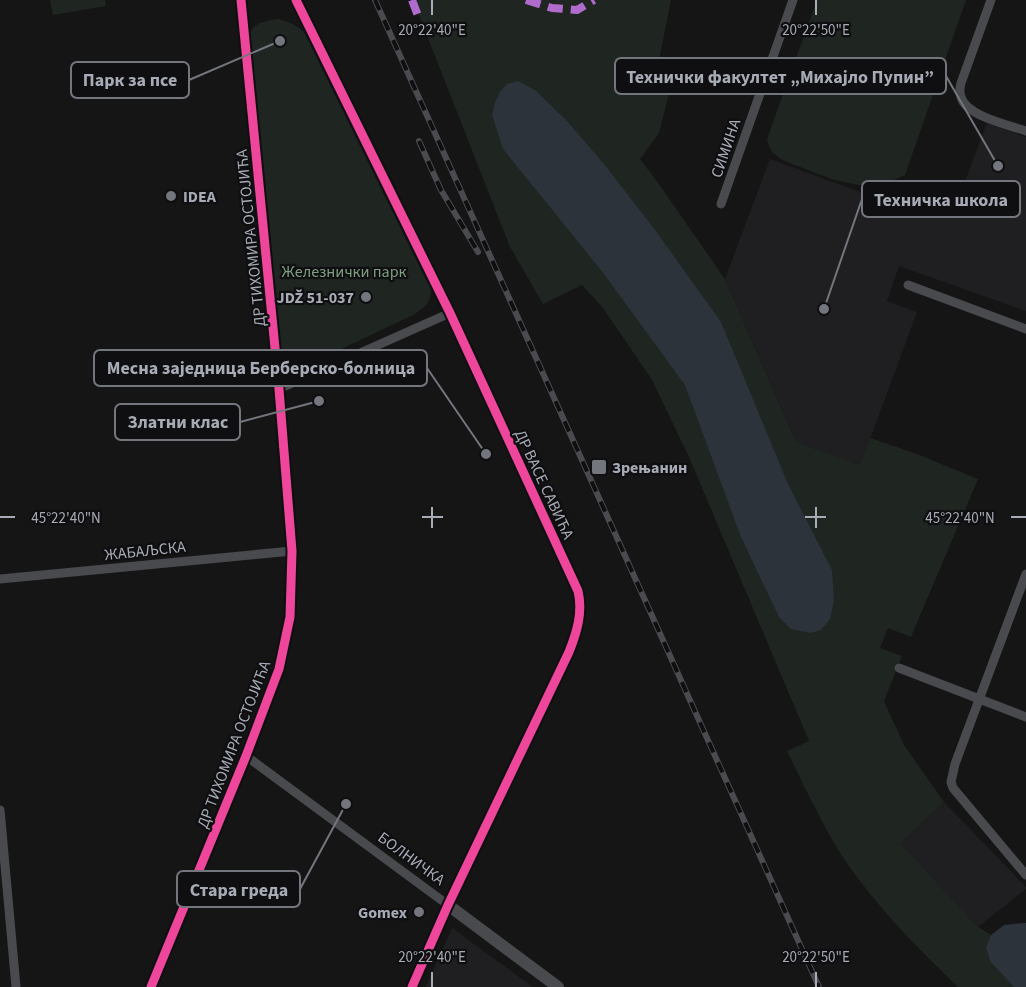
<svg xmlns="http://www.w3.org/2000/svg" width="1026" height="987" viewBox="0 0 1026 987" font-family="'Source Sans 3',sans-serif">
<rect width="100%" height="100%" fill="#151515"/>
<path fill="#1f1f21" d="M987,123L1026,137V311L899,266L887,301L917,312L860,466L796,442L725,279L770,159L890,203L896,187L954,210Z
M944,802L1026,887V889L978,927L899,843Z
M452,928L533,987H426Z"/>
<path fill="#1f2520" d="M50,0H105L106,6L53,15Z
M413,0H671L659,60L675,70L659,133L640,159L656,180L725,279L796,442L860,465L870,438L917,454L978,479L911,637L888,628L880,648L902,656L884,701L904,745L944,802L900,843L978,927L991,935L986,947L990,960L1014,987H958C915,946 873,903 840,853C820,820 804,786 787,751L809,741L689,457L652,380L603,308L582,285L543,304L510,247Z
M817,0H966L905,175L885,184L858,185L831,179L782,160L772,152L769,146L767,139Z
M278,19C289,22 296,25 304,32L431,290C431,303 424,308 413,315L293,372L286,369L283,365L250,34C253,22 267,21 278,19Z"/>
<path fill="#2c333a" d="M518,81L535,90L567,121L604,164L655,230L721,322L788,484L832,570L834,600L830,619L821,630L811,633L791,629L779,617L741,537L685,385L604,274L503,149L492,115L495,103L500,92L507,84Z
M1024,923H1026V987H1014L990,961L986,947L991,935L1004,925Z"/>
<g fill="none" stroke-linecap="round" stroke-linejoin="round">
<path stroke="#494a4d" stroke-width="9" d="M991,0L961,83C960,87 959,92 961,97C966,116 1009,125 1026,131
M721,204L793,0
M908,285L1026,329
M279,389L450,313
M1026,574L955,764L951,782L953,788L1026,875
M0,579L292,551
M899,668L1026,717
M246,756L448,905L412,987
M0,810L16,987
M151,987L246,756L279,669L290,617L292,551L279,389L241,0"/>
<path stroke="#494a4d" stroke-width="12" d="M296,0L450,313L578,591C583,612 577,632 569,652L448,905L558,987"/>
<defs>
<path id="rail" d="M375,0L819,987
M419,141L441,190L478,252"/>
</defs>
<use href="#rail" stroke="#4a4b4e" stroke-width="6"/>
<use href="#rail" stroke="#0f0f11" stroke-width="4" stroke-dasharray="11" stroke-linecap="butt"/>
<path stroke="#b06ccc" stroke-width="8" stroke-dasharray="15 8" stroke-linecap="butt" d="M412,0L420,21
M526,0L552,8L577,10L594,0"/>
<defs>
<path id="cycleway" d="M296,0L450,313L578,591C583,612 577,632 569,652L448,905L412,987
M151,987L246,756L279,669L290,617L292,551L279,389L241,0"/>
</defs>
<use href="#cycleway" stroke="#0f0f11" stroke-width="13"/>
<use href="#cycleway" stroke="#ed469a" stroke-width="9"/>
</g>
<path fill="none" stroke="#a7abb5" stroke-width="2" d="M432,0V15M816,0V15M432,507V528M816,507V528M0,517H15M422,517H443M805,517H826M1011,517H1026M432,972V987M816,972V987"/>
<g fill="#74767d" stroke="#0f0f11" stroke-width="2">
<circle cx="171" cy="196" r="6"/>
<circle cx="366" cy="297" r="6"/>
<rect x="591" y="459" width="16" height="16" rx="3"/>
<circle cx="419" cy="912" r="6"/>
</g>
<g text-anchor="middle" stroke-width="4.5" stroke-linejoin="round" paint-order="stroke">
<g font-size="16" fill="#a7abb5" stroke="#0f0f11">
<text transform="translate(725 148) rotate(-71)" y="6">СИМИНА</text>
<text transform="translate(250 238) rotate(-96)" y="6">ДР ТИХОМИРА ОСТОЈИЋА</text>
<text transform="translate(545 484) rotate(65)" y="6">ДР ВАСЕ САВИЋА</text>
<text transform="translate(145 550) rotate(-6)" y="6">ЖАБАЉСКА</text>
<text transform="translate(233 744) rotate(-69)" y="6">ДР ТИХОМИРА ОСТОЈИЋА</text>
<text transform="translate(412 858) rotate(36)" y="6">БОЛНИЧКА</text>
</g>
<g font-size="16" font-weight="bold" fill="#a7abb5" stroke="#0f0f11" text-anchor="start">
<text x="183" y="202">IDEA</text>
<text x="354" y="303" text-anchor="end">JDŽ 51-037</text>
<text x="612" y="473">Зрењанин</text>
<text x="407" y="918" text-anchor="end">Gomex</text>
</g>
<g font-size="16" fill="#7f9f83" stroke="#0f0f11">
<text x="344" y="277">Железнички парк</text>
</g>
</g>
<g font-size="15" text-anchor="middle" fill="#a7abb5" stroke="#0f0f11" stroke-width="4.5" stroke-linejoin="round" paint-order="stroke">
<text x="432" y="35">20°22'40"E</text>
<text x="816" y="35">20°22'50"E</text>
<text x="66" y="523">45°22'40"N</text>
<text x="960" y="523">45°22'40"N</text>
<text x="432" y="962">20°22'40"E</text>
<text x="816" y="962">20°22'50"E</text>
</g>
<path fill="none" stroke="#74767d" stroke-width="2" d="M998 166L946 76M280 41L189 80M824 309L862 199M486 454L427 368M319 401L240 422M346 804L300 889"/>
<g fill="#74767d" stroke="#0f0f11" stroke-width="2">
<circle cx="998" cy="166" r="6"/>
<circle cx="280" cy="41" r="6"/>
<circle cx="824" cy="309" r="6"/>
<circle cx="486" cy="454" r="6"/>
<circle cx="319" cy="401" r="6"/>
<circle cx="346" cy="804" r="6"/>
</g>
<g fill="#0f0f11" stroke="#74767d" stroke-width="2">
<rect x="615" y="58" width="331" height="36" rx="6"/>
<rect x="71" y="62" width="118" height="36" rx="6"/>
<rect x="862" y="181" width="158" height="36" rx="6"/>
<rect x="94" y="350" width="333" height="36" rx="6"/>
<rect x="115" y="404" width="125" height="36" rx="6"/>
<rect x="177" y="871" width="123" height="36" rx="6"/>
</g>
<g font-size="18" text-anchor="middle" font-weight="bold" fill="#a7abb5">
<text x="780" y="83">Технички факултет „Михајло Пупин”</text>
<text x="130" y="86">Парк за псе</text>
<text x="941" y="206">Техничка школа</text>
<text x="261" y="374">Месна заједница Берберско-болница</text>
<text x="178" y="428">Златни клас</text>
<text x="239" y="896">Стара греда</text>
</g>
</svg>
